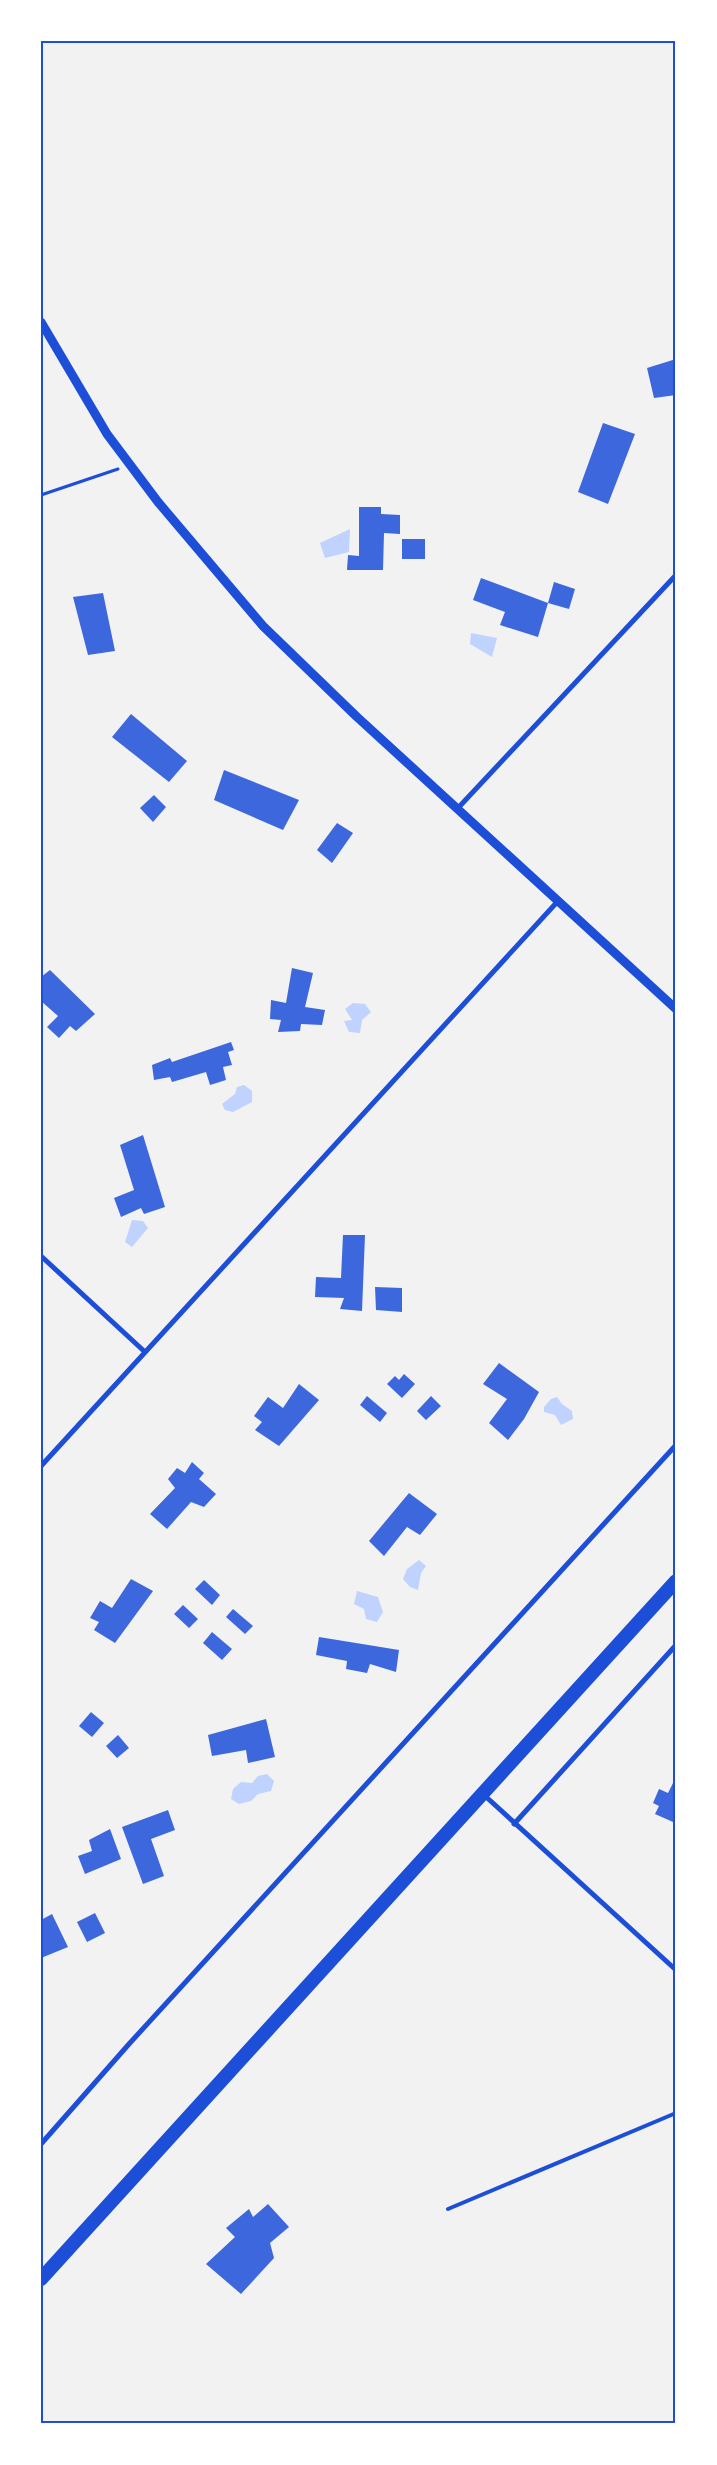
<svg xmlns="http://www.w3.org/2000/svg" width="717" height="2465" viewBox="0 0 717 2465" font-family="'PT Sans Narrow',sans-serif">
<rect width="100%" height="100%" fill="#f2f2f2"/>
<path fill="#bfd3fe" d="M350,529L349,552L325,558L320,543Z
M471,633L497,638L492,657L470,644Z
M353,1003L365,1004L371,1012L362,1020L360,1033L349,1032L344,1021L352,1020L345,1009Z
M244,1085L252,1091V1102L233,1112L225,1110L222,1104L235,1094L237,1087Z
M132,1220L143,1221L148,1228L132,1247L125,1242Z
M557,1397L562,1404L572,1411L573,1419L561,1425L555,1415L544,1412V1407L551,1399Z
M419,1560L426,1566L421,1573L418,1590L410,1587L403,1579L407,1569Z
M357,1591L378,1597L383,1612L377,1622L366,1619L364,1609L354,1604Z
M267,1774L274,1781L271,1791L258,1794L251,1801L239,1804L231,1799L233,1789L241,1782L252,1783L258,1776Z"/>
<path fill="#3d67dc" d="M676,359V395L654,398L647,368Z
M603,423L635,434L608,504L578,492Z
M359,507H381V514L400,515V534L384,533L383,570H347L348,555L359,556Z
M402,539H425V559H402Z
M481,578L548,603L538,637L500,625L505,612L473,600Z
M554,582L575,589L569,609L548,603Z
M103,593L115,651L88,655L73,597Z
M131,714L187,761L169,782L112,737Z
M224,770L299,800L283,830L214,800Z
M154,795L166,807L153,822L140,808Z
M337,823L353,833L332,863L317,850Z
M292,968L313,973L305,1007L325,1010L322,1025L301,1024L300,1031L278,1032L281,1020L270,1019L271,1000L286,1003Z
M50,970L95,1014L76,1031L70,1026L59,1038L47,1027L58,1016L41,1001V977Z
M231,1042L234,1050L228,1052L232,1065L223,1067L226,1080L210,1085L206,1072L172,1082L170,1077L154,1080L152,1065L170,1058L172,1062Z
M143,1135L165,1207L144,1214L141,1208L121,1217L114,1198L134,1190L120,1145Z
M343,1235H365L362,1311L340,1309L344,1298L315,1297L316,1277L341,1278Z
M375,1287L402,1288V1312L376,1310Z
M499,1363L539,1392L524,1419L508,1440L489,1423L507,1399L483,1384Z
M404,1374L415,1384L402,1398L387,1384L395,1376L399,1380Z
M299,1384L319,1400L279,1446L255,1430L262,1422L254,1416L268,1397L283,1408Z
M367,1396L387,1413L380,1422L360,1405Z
M431,1396L441,1406L426,1420L417,1411Z
M192,1462L204,1473L199,1479L216,1494L204,1507L191,1502L167,1529L150,1514L175,1488L168,1479L177,1468L185,1473Z
M409,1493L437,1514L420,1535L407,1527L384,1556L369,1541Z
M131,1579L153,1591L115,1643L94,1630L99,1622L90,1618L100,1601L112,1608Z
M204,1580L220,1595L212,1605L195,1589Z
M183,1605L198,1619L189,1628L174,1614Z
M233,1609L253,1626L245,1634L226,1617Z
M212,1632L232,1649L222,1660L203,1643Z
M319,1637L399,1650L396,1672L370,1664L367,1673L346,1669L347,1661L316,1655Z
M91,1712L104,1723L92,1737L79,1726Z
M266,1719L275,1757L248,1763L246,1750L212,1756L208,1735Z
M118,1735L129,1748L117,1758L106,1746Z
M673,1783L676,1784V1815L673,1822L655,1814L659,1806L653,1803L659,1789L668,1793Z
M168,1810L175,1830L151,1839L164,1876L143,1884L122,1827Z
M110,1829L121,1859L85,1874L78,1856L92,1851L89,1840Z
M95,1913L105,1933L87,1942L77,1922Z
M52,1914L68,1947L41,1958V1920Z
M268,2204L289,2227L270,2243L274,2258L241,2294L206,2264L235,2237L226,2228L249,2209L253,2217Z"/>
<g fill="none" stroke-linecap="round" stroke-linejoin="round">
<path stroke="#1d4ed8" stroke-width="3" d="M41,495L118,469"/>
<path stroke="#1d4ed8" stroke-width="4" d="M448,2209L676,2113"/>
<path stroke="#1d4ed8" stroke-width="5" d="M458,808L676,575
M41,1256L145,1352
M41,1466L558,901
M484,1795L676,1970
M514,1824L676,1645
M41,2144L129,2044L676,1445"/>
<path stroke="#1d4ed8" stroke-width="9" d="M41,322L107,434L158,502L263,626L356,716L676,1009"/>
<path stroke="#1d4ed8" stroke-width="14" d="M41,2279L676,1581"/>
</g>
<rect width="717" height="2465" fill="none" stroke="#ffffff" stroke-width="85"/>
<rect x="42" y="42" width="632" height="2380" fill="none" stroke="#1d4ed8" stroke-width="2"/>
</svg>
